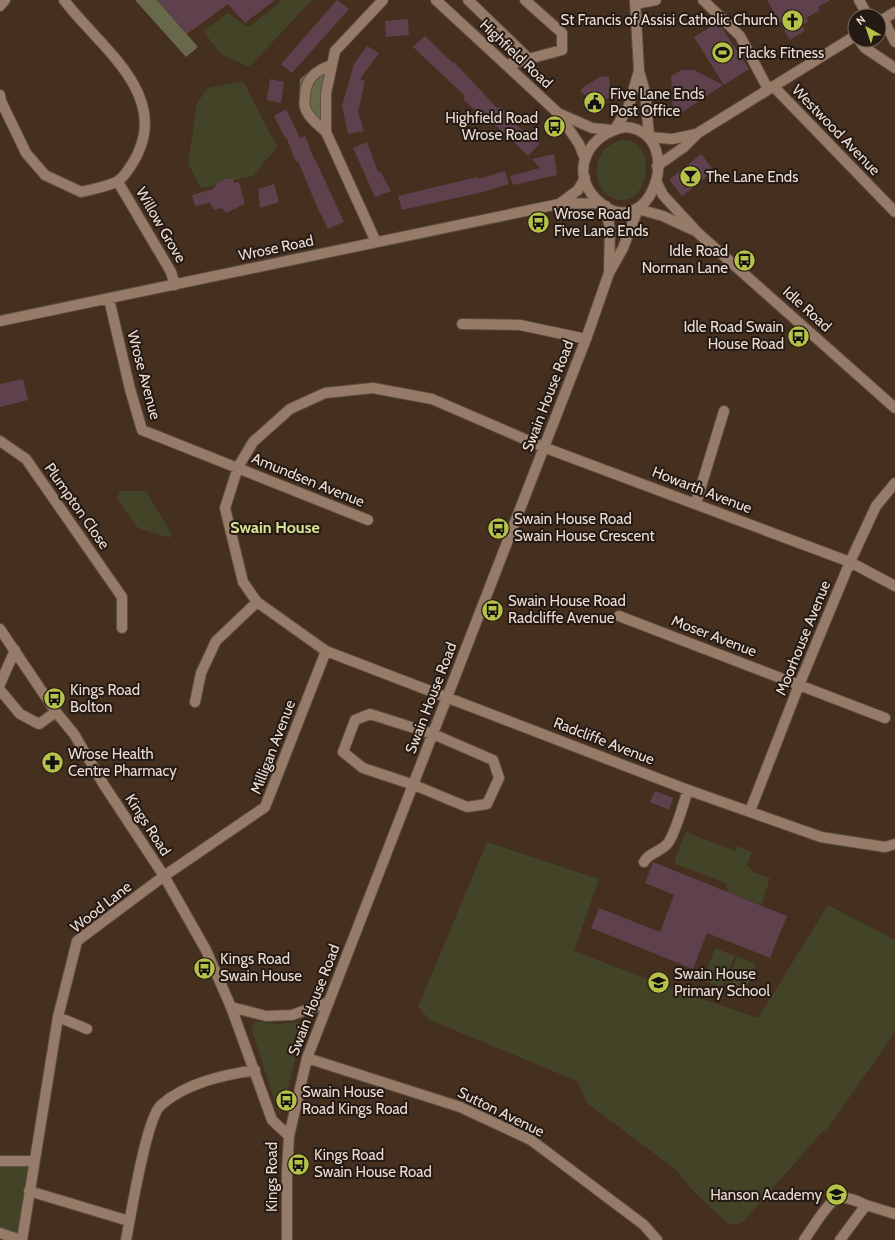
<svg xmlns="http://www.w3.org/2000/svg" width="895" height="1240" viewBox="0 0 895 1240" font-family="Cabin,sans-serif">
<rect width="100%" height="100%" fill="#452f1f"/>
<path fill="#424327" d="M280,0H312L249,67L221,54L203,31L228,13L248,27L281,2Z
M243,81L277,147L253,176L201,188L188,164L197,103L208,88Z
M622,140C657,138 650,199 624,200C589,200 587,147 622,140Z
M120,491H146L171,533L170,538L138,528L117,499Z
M686,832L735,851L737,846L752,852L747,865L753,872L770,878L761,905L728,892L726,883L676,864L675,858Z
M487,842L599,879L574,951L687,994L758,1018L828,905L895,940V1032L826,1131H823L743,1222L736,1225L728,1224L693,1191L676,1170L588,1104L577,1081L430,1020L418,1007Z
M715,948L735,956L722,987L703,980Z
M737,956L756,964L743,997L724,989Z
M256,1021L277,1024L297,1022L304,1027L282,1111H278L251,1028Z
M0,1165H30L19,1234L0,1229Z"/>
<path fill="#68694b" d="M135,0H157L198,47L186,57Z
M334,66L326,132L315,127L299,102L300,79L314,67Z"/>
<path fill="#5f414d" d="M157,0H275L245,23L228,4L187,34Z
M337,0L349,9L292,73L281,64Z
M767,0H831L818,7L820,10L806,18L809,22L802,25L805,31L790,40Z
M408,19L409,35L386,37L385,21Z
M717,23L722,28L749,69L724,85L694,37Z
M425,36L453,63L454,62L498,109L500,107L518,122L516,125L540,143L528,156L481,111L478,113L463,99L465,96L413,47Z
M367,46L379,53L360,79L365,81L358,112L364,131L348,134L342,106L354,64Z
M682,70H694L723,85L681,113L673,110L671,76Z
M602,76L609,77L611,97L595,104L580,91L585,86Z
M270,79L284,82L281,103L267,100Z
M286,109L300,138L305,136L314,159H315L344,222L328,229L317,207L298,161L296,162L286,137L285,138L274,116Z
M367,142L378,172L380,171L391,191L375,197L353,148Z
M554,154L557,175L513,185L510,176L540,168L532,159Z
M701,154L712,168L708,171L710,174L682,196L669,180Z
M505,171L509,184L483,192L402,210L398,196L477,177L478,179Z
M225,179H233L234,183L239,182L245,204L226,213L222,208L214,210L210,203L195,206L192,195L213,189L218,183Z
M274,184L279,202L260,208L258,189Z
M23,379L28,400L0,407V384Z
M655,791L673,798L669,810L650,802Z
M653,862L787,916L770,958L707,933L693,969L591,928L599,908L660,932L674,895L645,883Z"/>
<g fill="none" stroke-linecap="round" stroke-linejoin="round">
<defs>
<path id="minor" d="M436,0L558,113L579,144L585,159
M468,0L529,59
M635,0L639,71L645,92L649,136
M703,0L740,36L768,89
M859,0L868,16
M635,4L656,0
M0,6L5,0
M883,19L895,42
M879,22L895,12
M859,40L865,48L895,68
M506,65L562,50V33L525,0
M773,86L895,212
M0,95L1,101L26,153L45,175L81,192C93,189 106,187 116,182C125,178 137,157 140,148C164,89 95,42 64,0
M558,113L592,128L611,130
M625,127C689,132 650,252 596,199C568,170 590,133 625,127Z
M615,129L628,108L639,71
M326,132C320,126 311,120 307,112C304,107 304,102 305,97C305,79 316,70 332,65
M650,137L672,139L696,134
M657,166L684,147L698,133L855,36
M656,181L663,195L698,233L895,408
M118,182L171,272L175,285
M559,204L601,203
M606,206L610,231L609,271
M638,209L663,216L693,230
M376,242L326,132V93L335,51L383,0
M109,299L130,389L142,430L368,520
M0,321L559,204L578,190L585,178
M462,324L520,325L586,339
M0,441L26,459L122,597V628
M696,503L724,411
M895,586L850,562L543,447L432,399L373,388L325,393L290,409L253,442L238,467L225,508L243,582L257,602L326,651L688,790L821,837L885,847L895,844
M619,616L885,718
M0,629L56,712L74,734L104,785L164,876L206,950L231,1007L272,1120L289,1136
M0,684L15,650
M0,690L20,714L39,724L56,712
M195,702L201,673L216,641L257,602
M370,714L433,734L493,760L499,778L487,804L467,807L414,785L363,768L343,752L355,720Z
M750,811L799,685L850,562L876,506L895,483
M644,862C648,853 661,852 668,843C676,832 683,804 688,790
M231,1007L266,1016L292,1015L329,1002
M58,1017L87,1029
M307,1058L460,1107L531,1140L644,1225L657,1240
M0,1161H34
M29,1191L129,1221
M866,1205L895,1214
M0,1233L21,1240
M22,1240L58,1017L77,941L164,876L265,807L326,651
M126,1240C131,1215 146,1118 161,1105C186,1083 223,1075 255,1070
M287,1240V1172L289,1136L307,1058L586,339L609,273L623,248L638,209
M804,1240C811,1231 828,1201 838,1198C847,1196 859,1202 866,1205L840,1240"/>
</defs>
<use href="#minor" stroke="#604e40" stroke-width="12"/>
<use href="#minor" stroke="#957b68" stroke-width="10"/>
</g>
<defs>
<symbol id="church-disc" viewBox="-11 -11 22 22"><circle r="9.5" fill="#b6c148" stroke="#241a13"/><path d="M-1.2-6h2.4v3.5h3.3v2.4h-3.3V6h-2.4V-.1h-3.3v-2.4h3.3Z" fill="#111"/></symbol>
<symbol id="stadium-disc" viewBox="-11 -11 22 22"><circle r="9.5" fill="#b6c148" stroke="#241a13"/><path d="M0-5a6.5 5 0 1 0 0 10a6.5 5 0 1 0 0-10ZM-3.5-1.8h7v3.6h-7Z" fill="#111"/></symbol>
<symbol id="civic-disc" viewBox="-11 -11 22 22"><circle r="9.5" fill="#b6c148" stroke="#241a13"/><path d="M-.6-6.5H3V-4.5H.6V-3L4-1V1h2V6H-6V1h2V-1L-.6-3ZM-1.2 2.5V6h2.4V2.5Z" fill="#111"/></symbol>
<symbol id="bus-disc" viewBox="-11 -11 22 22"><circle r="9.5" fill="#b6c148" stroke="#241a13"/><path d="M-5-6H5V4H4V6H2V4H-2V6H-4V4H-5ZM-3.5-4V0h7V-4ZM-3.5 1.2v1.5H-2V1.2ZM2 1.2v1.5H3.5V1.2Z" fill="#111"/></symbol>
<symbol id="bar-disc" viewBox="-11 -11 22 22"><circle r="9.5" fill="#b6c148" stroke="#241a13"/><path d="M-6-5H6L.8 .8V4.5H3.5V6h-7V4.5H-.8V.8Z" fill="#111"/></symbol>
<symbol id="pharmacy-disc" viewBox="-11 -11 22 22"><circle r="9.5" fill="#b6c148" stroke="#241a13"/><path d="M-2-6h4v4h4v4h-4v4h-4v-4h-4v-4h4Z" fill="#111"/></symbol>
<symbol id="school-disc" viewBox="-11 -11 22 22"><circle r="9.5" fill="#b6c148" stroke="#241a13"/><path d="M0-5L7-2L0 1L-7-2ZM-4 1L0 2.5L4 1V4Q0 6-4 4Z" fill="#111"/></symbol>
</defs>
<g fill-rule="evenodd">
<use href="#church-disc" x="780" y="8" width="25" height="25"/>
<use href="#stadium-disc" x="710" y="40" width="25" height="25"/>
<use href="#civic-disc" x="582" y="90" width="25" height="25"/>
<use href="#bus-disc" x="542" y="114" width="25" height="25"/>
<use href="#bar-disc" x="678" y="164" width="25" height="25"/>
<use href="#bus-disc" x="526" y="210" width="25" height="25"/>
<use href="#bus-disc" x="732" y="248" width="25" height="25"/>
<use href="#bus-disc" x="786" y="324" width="25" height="25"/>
<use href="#bus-disc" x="486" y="516" width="25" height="25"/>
<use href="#bus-disc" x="480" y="598" width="25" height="25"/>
<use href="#bus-disc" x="42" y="686" width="25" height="25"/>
<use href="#pharmacy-disc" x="40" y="750" width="25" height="25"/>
<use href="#bus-disc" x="192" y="956" width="25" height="25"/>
<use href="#school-disc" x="646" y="970" width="25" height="25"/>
<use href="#bus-disc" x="274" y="1088" width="25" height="25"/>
<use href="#bus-disc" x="286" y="1152" width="25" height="25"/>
<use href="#school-disc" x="824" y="1182" width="25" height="25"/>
</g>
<g text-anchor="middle" stroke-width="4" stroke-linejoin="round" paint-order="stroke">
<g font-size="15" fill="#eadcd2" stroke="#241a13" text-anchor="start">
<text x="778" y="25" text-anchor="end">St Francis of Assisi Catholic Church</text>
<text x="738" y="58">Flacks Fitness</text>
<text x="610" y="99">Five Lane Ends<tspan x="610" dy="17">Post Office</tspan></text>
<text x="538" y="123" text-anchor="end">Highfield Road<tspan x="538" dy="17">Wrose Road</tspan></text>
<text x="706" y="182">The Lane Ends</text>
<text x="554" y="219">Wrose Road<tspan x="554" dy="17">Five Lane Ends</tspan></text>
<text x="728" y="256" text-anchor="end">Idle Road<tspan x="728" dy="17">Norman Lane</tspan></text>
<text x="784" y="332" text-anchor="end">Idle Road Swain<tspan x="784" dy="17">House Road</tspan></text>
<text x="514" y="524">Swain House Road<tspan x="514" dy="17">Swain House Crescent</tspan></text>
<text x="508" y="606">Swain House Road<tspan x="508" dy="17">Radcliffe Avenue</tspan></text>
<text x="70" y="695">Kings Road<tspan x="70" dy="17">Bolton</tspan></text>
<text x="68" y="759">Wrose Health<tspan x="68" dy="17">Centre Pharmacy</tspan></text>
<text x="220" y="964">Kings Road<tspan x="220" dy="17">Swain House</tspan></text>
<text x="674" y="979">Swain House<tspan x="674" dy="17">Primary School</tspan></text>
<text x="302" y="1097">Swain House<tspan x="302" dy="17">Road Kings Road</tspan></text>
<text x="314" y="1160">Kings Road<tspan x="314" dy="17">Swain House Road</tspan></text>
<text x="822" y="1200" text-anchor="end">Hanson Academy</text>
</g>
<g font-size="15" fill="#eadcd2" stroke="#241a13">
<text transform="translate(516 54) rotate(43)" y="5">Highfield Road</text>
<text transform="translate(836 130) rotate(46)" y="5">Westwood Avenue</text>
<text transform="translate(161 225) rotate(60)" y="5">Willow Grove</text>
<text transform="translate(276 248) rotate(-12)" y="5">Wrose Road</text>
<text transform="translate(807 309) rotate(42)" y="5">Idle Road</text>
<text transform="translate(144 375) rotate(75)" y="5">Wrose Avenue</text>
<text transform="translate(548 396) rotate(-69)" y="5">Swain House Road</text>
<text transform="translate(308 480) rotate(22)" y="5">Amundsen Avenue</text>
<text transform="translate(702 490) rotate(21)" y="5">Howarth Avenue</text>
<text transform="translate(77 506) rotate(55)" y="5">Plumpton Close</text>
<text transform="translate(714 636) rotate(21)" y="5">Moser Avenue</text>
<text transform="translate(803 638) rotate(-68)" y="5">Moorhouse Avenue</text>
<text transform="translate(431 698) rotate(-69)" y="5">Swain House Road</text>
<text transform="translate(604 741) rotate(21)" y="5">Radcliffe Avenue</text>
<text transform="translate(273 747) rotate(-69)" y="5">Milligan Avenue</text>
<text transform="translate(148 825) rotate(57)" y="5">Kings Road</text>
<text transform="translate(101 907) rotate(-38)" y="5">Wood Lane</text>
<text transform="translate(314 1000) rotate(-69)" y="5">Swain House Road</text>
<text transform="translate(501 1112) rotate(26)" y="5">Sutton Avenue</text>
<text transform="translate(272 1177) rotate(-90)" y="5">Kings Road</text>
</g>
<g font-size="16" font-weight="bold" fill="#d8e294" stroke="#241a13">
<text x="275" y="533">Swain House</text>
</g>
</g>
<g transform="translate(867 28) rotate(321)"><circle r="19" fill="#241a13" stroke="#73685f"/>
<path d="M0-3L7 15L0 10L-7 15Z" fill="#b6c148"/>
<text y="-6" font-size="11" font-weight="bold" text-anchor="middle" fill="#eadcd2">N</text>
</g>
</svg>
